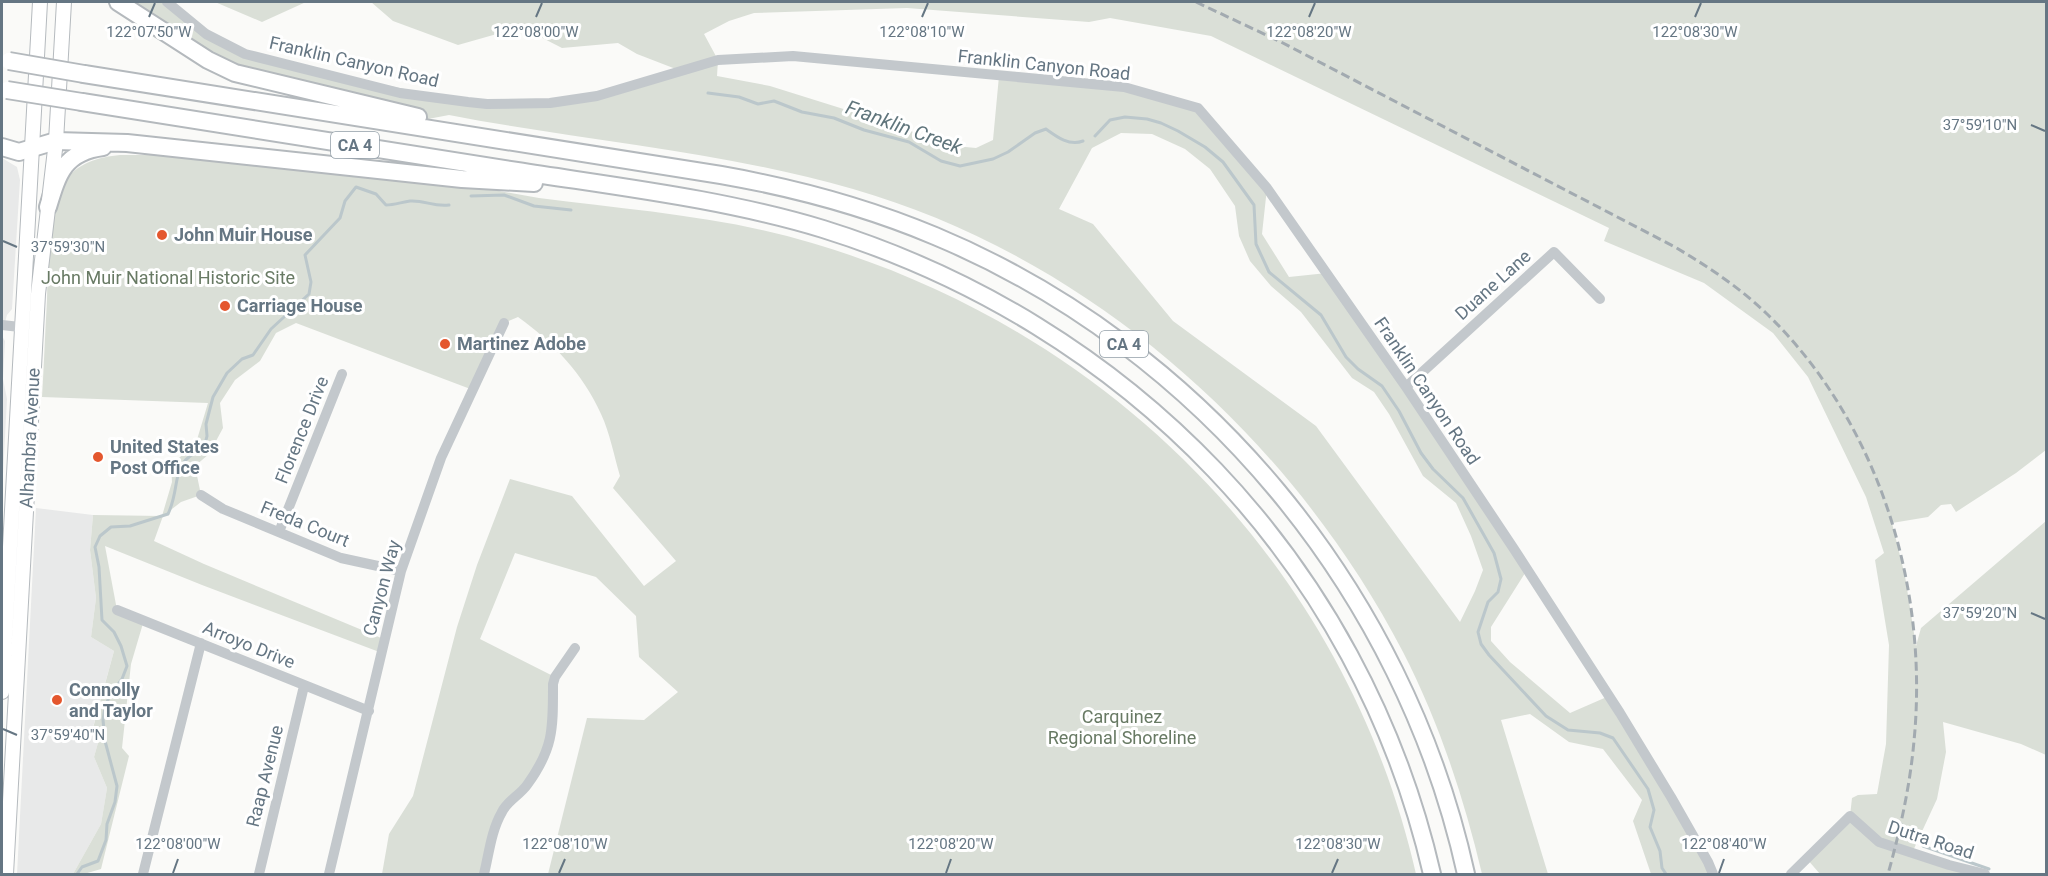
<svg xmlns="http://www.w3.org/2000/svg" width="2048" height="876" viewBox="0 0 2048 876" font-family="Roboto,sans-serif">
<rect width="100%" height="100%" fill="#fafaf8"/>
<path fill="#e8e9e9" d="M2,158L17,167L20,180L12,309L7,315L2,334Z
M2,336L5,341L3,379L7,399L2,493Z
M36,508L93,515L90,550L96,598L91,637L114,651L93,727L101,732L94,757L107,788L101,824L73,874H17Z"/>
<path fill="#dadfd7" fill-rule="evenodd" d="M118,2H167L206,34L273,62L468,102L550,103L681,71L637,54L618,43L562,48L521,27L458,45L393,21L371,2H2046V450L2016,473L1956,512L1951,504L1941,505L1928,517L1892,523L1905,576L1916,646L1921,628L2046,521V755L2021,744L1943,722L1946,752L1937,799L1912,853L1985,874H1820L1807,859L1850,816L1852,798L1858,795L1877,794L1886,744L1889,645L1875,560L1884,553L1866,497L1808,377L1773,333L1704,283L1604,241L1609,228L1211,36L1110,18L1089,22L907,8L754,13L729,21L704,34L718,60L717,76L770,86L901,127L945,145L976,148L993,140L999,76L1124,87L1198,108L1267,188L1262,234L1289,277L1327,273L1527,570L1491,627V641L1510,662L1570,713L1609,696L1713,874H1651L1633,821L1642,800L1603,749L1569,742L1530,714L1501,720L1548,874H1482C1464,798 1439,722 1403,652C1290,435 1089,257 853,189C721,151 583,141 449,115L428,119L235,73ZM1121,133L1152,134L1185,149L1210,169L1235,206L1239,236L1250,261L1271,286L1301,312L1352,378L1374,392L1389,414L1423,476L1456,503L1471,536L1483,570L1475,591L1460,622L1316,426L1173,321L1093,224L1059,209L1092,148Z
M215,2H306L262,22Z
M120,155H162C261,165 362,172 461,185C487,188 513,194 539,198C630,210 723,216 812,243C1112,331 1346,567 1416,874H548L587,718L644,720L678,692L639,657L636,616L596,577L515,553L480,639L555,677L542,763L502,810L484,874H382L389,834L413,796L457,627L477,565L510,479L572,496L644,586L676,561L613,488L620,476C614,456 610,433 601,414C583,374 553,342 518,317L504,323L473,390L296,323L276,333L260,361L235,380L220,403L223,428L209,454L195,466L201,495L181,502L163,516L154,541L204,564L386,640L382,653L202,585L105,546L117,610L144,620L131,664L122,748L129,756L101,869L84,874H73L101,824L107,788L94,757L101,732L93,728L114,651L91,637L96,598L90,550L93,515L162,516L172,482L171,465L196,443L208,403L42,397C44,365 45,333 47,300C48,265 46,214 64,183C76,163 99,157 120,155Z"/>
<g fill="none" stroke-linecap="round" stroke-linejoin="round">
<path stroke="#bbc7cb" stroke-width="3" d="M708,93L739,97L758,104L774,101L802,112L834,118L864,130L909,142L941,161L960,166L993,159L1008,152L1035,133L1046,129C1057,137 1069,146 1083,141
M1095,136L1110,120L1125,117L1147,119L1161,123L1178,131L1205,147L1223,162L1254,205L1256,244L1269,272L1321,315L1346,357L1358,369L1382,386L1399,411L1421,453L1433,469L1463,498L1494,553L1501,579L1498,592L1488,602L1478,632L1481,644L1489,655L1546,716L1568,730L1600,733L1613,738L1648,789L1654,810L1650,827L1660,851L1662,868L1666,874
M471,196L504,195L534,206L571,210
M1923,846L1989,869
M77,874L82,867L98,861L106,840L107,824L115,802L117,786L105,741L103,720L105,707L110,695L122,679L127,666L121,646L114,632L102,620L99,567L95,547L100,536L111,527L130,526L168,514C182,485 168,463 204,448L207,436L206,424L213,397L227,373L242,359L253,355L271,329L309,294L311,282L305,255L340,218L345,201L356,187L376,194L386,205C394,205 402,202 410,201C425,200 433,207 449,205"/>
<defs>
<path id="major" d="M2,692L40,2
M6,874L38,294L56,141L64,2"/>
<path id="highway" d="M118,2L208,60L235,73L418,117
M84,74L721,175C795,188 866,207 935,236C1203,348 1404,592 1466,874
M82,102C227,125 372,148 517,171C619,187 724,199 823,229C1128,324 1360,562 1432,874
M2,147L19,152L56,141L127,143L462,179L534,183
M48,207C58,174 64,152 103,147"/>
</defs>
<use href="#major" stroke="#b5babe" stroke-width="16"/>
<use href="#highway" stroke="#b4b9bd" stroke-width="20"/>
<path stroke="#c3c8cc" stroke-width="10" d="M167,2L206,34L245,54L400,93L468,102L487,104L550,103L597,96L718,60L793,56L1124,87L1198,108L1267,188L1406,387L1514,549L1620,713L1671,797L1708,862L1713,874
M2,325L29,328
M1406,387L1554,252L1600,299
M201,495L223,509L341,558L401,571
M279,532L342,374
M117,610L369,711
M143,874L201,643
M259,874L304,686
M329,874L401,571L441,458L504,323
M484,874C489,854 491,831 502,812C507,801 520,795 527,785C554,748 553,728 553,684L555,677L575,648
M1791,874L1850,816L1879,842L1949,865L1985,874"/>
<use href="#major" stroke="#fff" stroke-width="14"/>
<use href="#highway" stroke="#fff" stroke-width="16"/>
<path stroke="#a2aab0" stroke-width="3" stroke-dasharray="9 4.5" stroke-linecap="butt" d="M1196,2L1279,41L1675,247C1707,266 1739,287 1766,313C1879,422 1929,587 1914,741C1910,786 1900,831 1888,874"/>
<defs>
<path id="highway-bridge" d="M9,61L84,74
M7,90L82,102"/>
</defs>
<use href="#highway-bridge" stroke="#b4b9bd" stroke-width="20" stroke-linecap="butt"/>
<use href="#highway-bridge" stroke="#fff" stroke-width="16"/>
</g>
<path fill="none" stroke="#657683" stroke-width="2" d="M149,17L155,3M536,17L542,3M922,17L928,3M1309,17L1315,3M1695,17L1701,3M2031,125L2045,131M3,241L17,247M2031,613L2045,619M3,729L17,735M173,873L178,859M559,873L565,859M946,873L951,859M1332,873L1338,859M1719,873L1724,859"/>
<g fill="#e4572e" stroke="#fff" stroke-width="2">
<circle cx="162" cy="235" r="6"/>
<circle cx="225" cy="306" r="6"/>
<circle cx="445" cy="344" r="6"/>
<circle cx="98" cy="457" r="6"/>
<circle cx="57" cy="700" r="6"/>
</g>
<g text-anchor="middle" stroke-width="6" stroke-linejoin="round" paint-order="stroke">
<g fill="#fff" stroke="#939fa8" stroke-width="1.5">
<rect x="331" y="132" width="48" height="26" rx="4.5"/>
<rect x="1100" y="331" width="48" height="26" rx="4.5"/>
</g>
<g font-size="16" font-weight="bold" fill="#657683">
<text x="355" y="151">CA 4</text>
<text x="1124" y="350">CA 4</text>
</g>
<g font-size="18" fill="#657683" stroke="#fff">
<text transform="translate(354 62) rotate(13)" y="6">Franklin Canyon Road</text>
<text transform="translate(1044 65) rotate(6)" y="6">Franklin Canyon Road</text>
<text transform="translate(1493 285) rotate(-42)" y="6">Duane Lane</text>
<text transform="translate(1427 391) rotate(56)" y="6">Franklin Canyon Road</text>
<text transform="translate(302 430) rotate(-68)" y="6">Florence Drive</text>
<text transform="translate(30 438) rotate(-87)" y="6">Alhambra Avenue</text>
<text transform="translate(305 524) rotate(22)" y="6">Freda Court</text>
<text transform="translate(382 588) rotate(-75)" y="6">Canyon Way</text>
<text transform="translate(249 645) rotate(22)" y="6">Arroyo Drive</text>
<text transform="translate(265 776) rotate(-76)" y="6">Raap Avenue</text>
<text transform="translate(1931 840) rotate(18)" y="6">Dutra Road</text>
</g>
<g font-size="18" font-weight="bold" fill="#657683" stroke="#fff" text-anchor="start">
<text x="174" y="241">John Muir House</text>
<text x="237" y="312">Carriage House</text>
<text x="457" y="350">Martinez Adobe</text>
<text x="110" y="453">United States<tspan x="110" dy="21">Post Office</tspan></text>
<text x="69" y="696">Connolly<tspan x="69" dy="21">and Taylor</tspan></text>
</g>
<g font-size="18" fill="#687a64" stroke="#fff">
<text x="168" y="284">John Muir National Historic Site</text>
<text x="1122" y="723">Carquinez<tspan x="1122" dy="21">Regional Shoreline</tspan></text>
</g>
<g font-size="20" font-style="italic" fill="#60757c" stroke="#fff">
<text transform="translate(904 127) rotate(20)" y="7">Franklin Creek</text>
</g>
</g>
<g font-size="15" text-anchor="middle" fill="#657683" stroke="#fff" stroke-width="6" stroke-linejoin="round" paint-order="stroke">
<text x="149" y="37">122°07'50"W</text>
<text x="536" y="37">122°08'00"W</text>
<text x="1309" y="37">122°08'20"W</text>
<text x="922" y="37">122°08'10"W</text>
<text x="1695" y="37">122°08'30"W</text>
<text x="1980" y="130">37°59'10"N</text>
<text x="68" y="252">37°59'30"N</text>
<text x="1980" y="618">37°59'20"N</text>
<text x="68" y="740">37°59'40"N</text>
<text x="178" y="849">122°08'00"W</text>
<text x="565" y="849">122°08'10"W</text>
<text x="951" y="849">122°08'20"W</text>
<text x="1338" y="849">122°08'30"W</text>
<text x="1724" y="849">122°08'40"W</text>
</g>
<rect width="2048" height="876" fill="none" stroke="#657683" stroke-width="6"/>
</svg>
